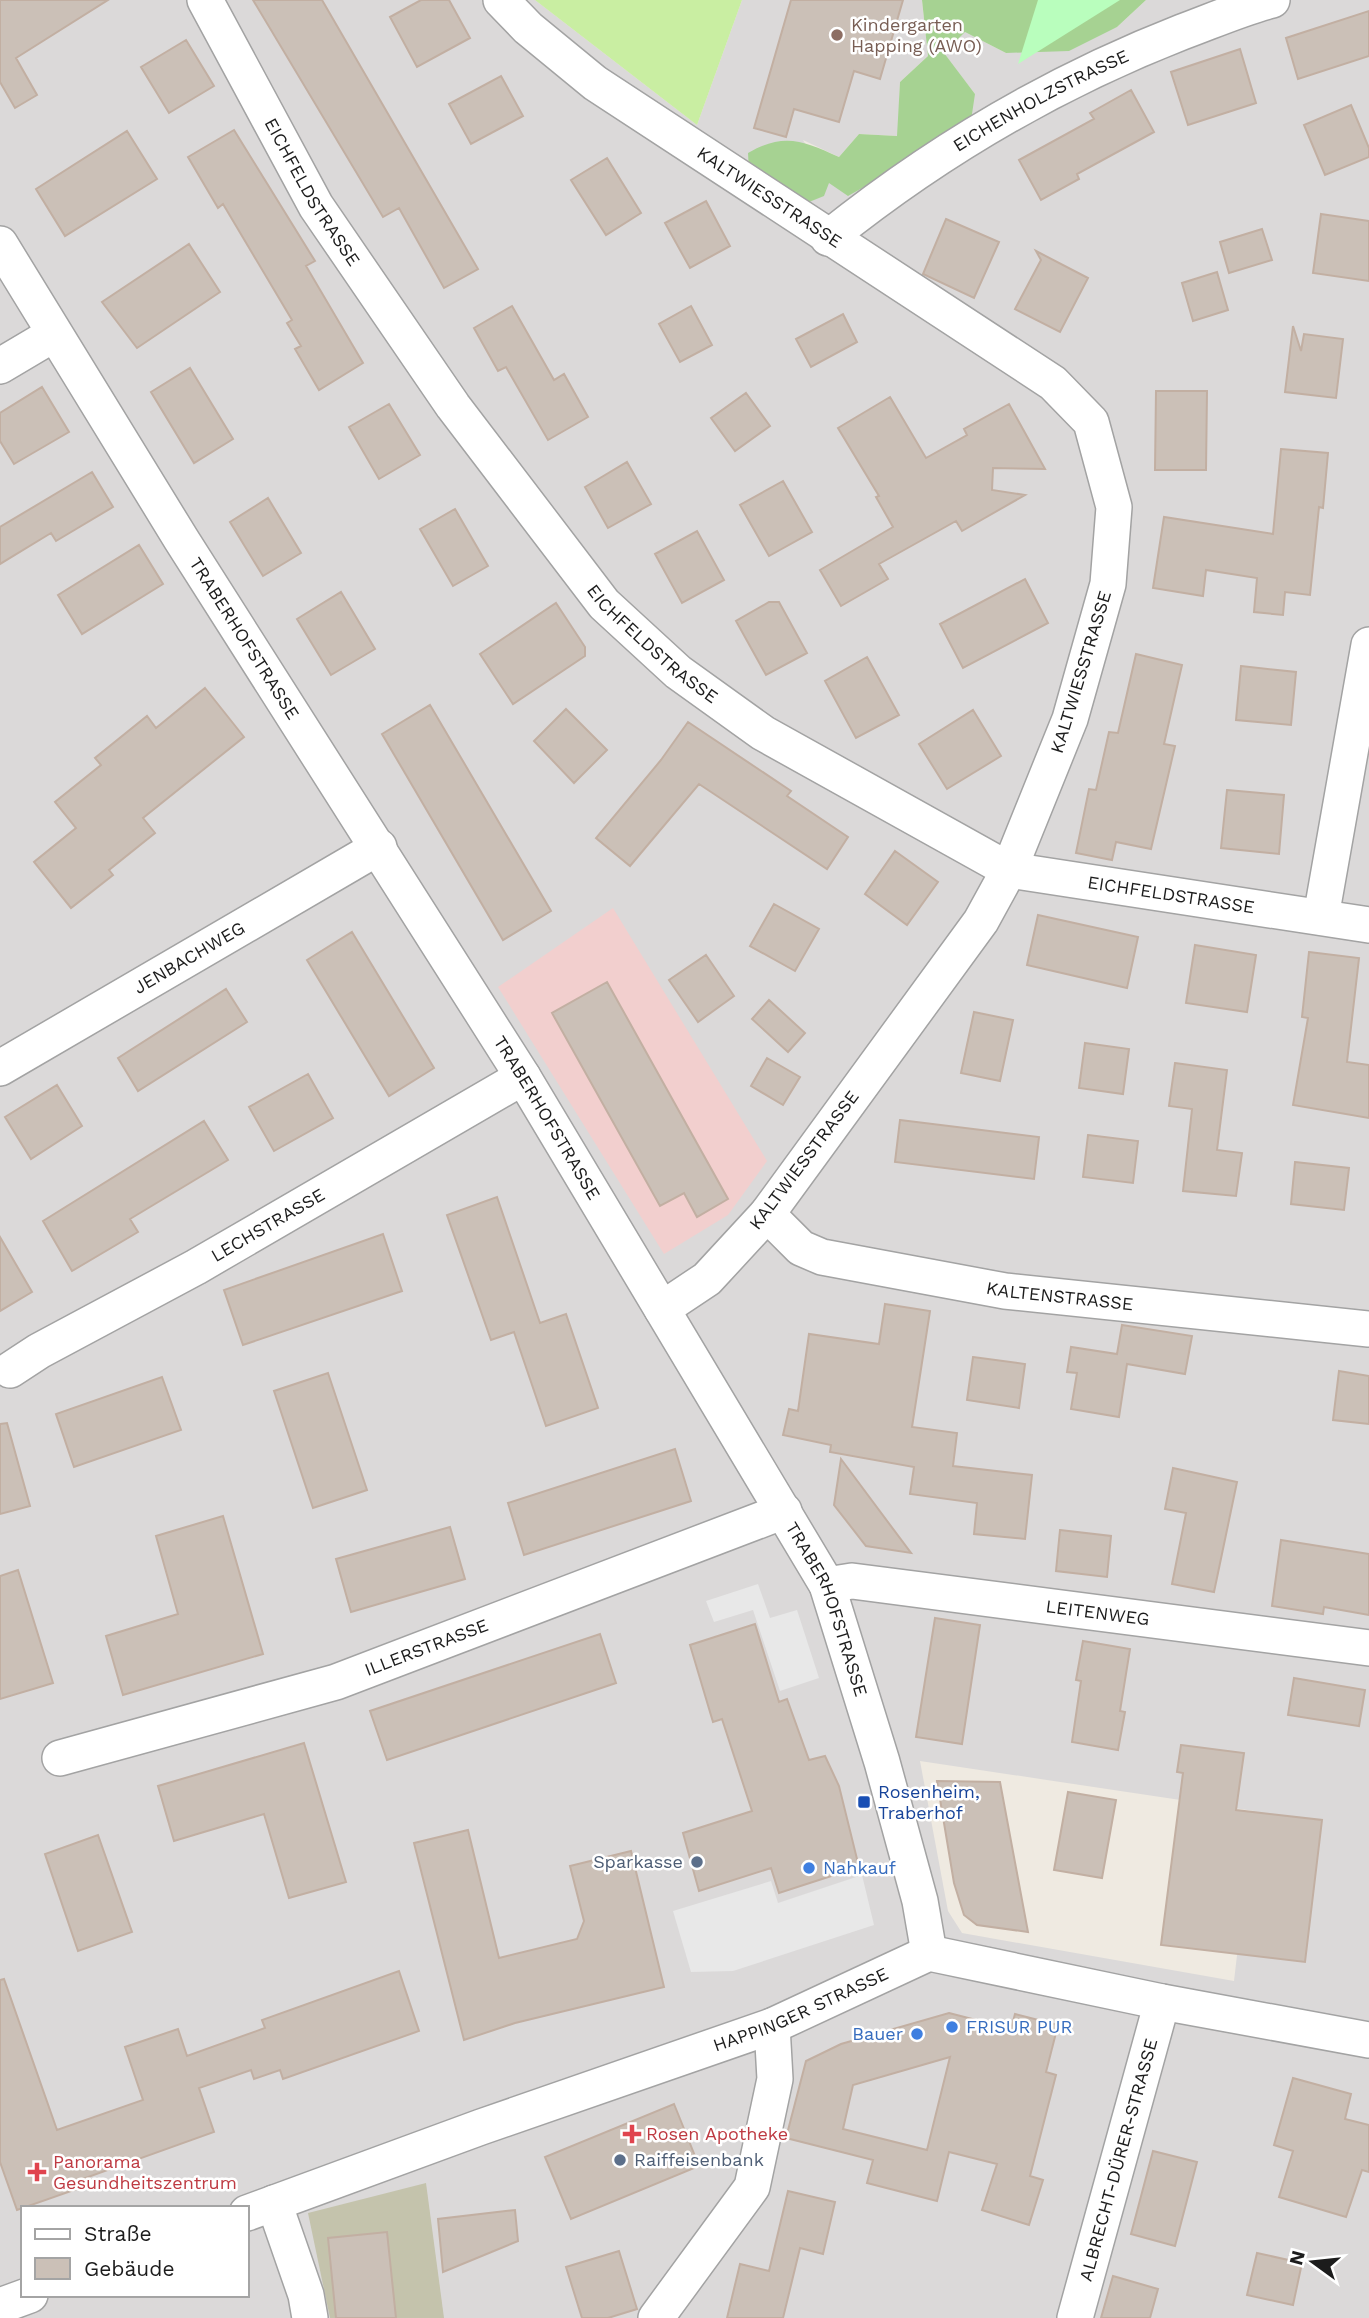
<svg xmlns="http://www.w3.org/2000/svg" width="1369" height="2318" viewBox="0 0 1369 2318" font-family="'Work Sans',sans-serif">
<rect width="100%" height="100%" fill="#efeae1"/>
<path fill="#dbd9d9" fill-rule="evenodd" d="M0,0H535L697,125L742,0H922L928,56L900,82L898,136L859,134L839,157L803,140L829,183L975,94L943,53L965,32L1006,53L1117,27L1146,0H1369V2318H0ZM920,1761L1254,1811L1234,1981L962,1933L948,1911ZM23,2208H247V2295H23Z"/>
<path fill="#f2cfce" d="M613,908L767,1161L728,1215L664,1254L498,987Z"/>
<path fill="#c4c3ac" d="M426,2183L444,2318H330L308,2213Z"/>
<path fill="#c9eea2" d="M535,0H742L697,125Z"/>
<path fill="#a6d292" d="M922,0H1146L1117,27L1069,51L1006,53L965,32L944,53L975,94L970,127L848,196L829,183L824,196L799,206L749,171L748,153C784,132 804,141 839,157L859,134L897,136L900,82L928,56Z"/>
<path fill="#b9febd" d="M1038,0H1120L1018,64Z"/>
<path fill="#e8e8e8" d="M758,1584L770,1618L797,1610L819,1678L780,1691L753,1610L714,1622L706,1601Z
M862,1875L874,1925L733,1971L691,1972L673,1911L771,1881L778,1903Z"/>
<path fill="#cbc0b7" stroke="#c2afa2" stroke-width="2" fill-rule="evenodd" d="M0,0H108L16,58L37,95L15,108L0,82Z
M253,0H322L478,269L444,288L399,208L383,217Z
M421,0H449L470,38L417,67L390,17Z
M791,0H903L880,79L854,71L839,122L794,109L786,137L754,128Z
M1369,11V56L1298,79L1286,38Z
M186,40L214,86L169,113L141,67Z
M1240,49L1256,103L1188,125L1171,72Z
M501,76L523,116L471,144L449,104Z
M1131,90L1154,132L1077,174L1079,179L1041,200L1019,160L1094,119L1090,113Z
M1351,105L1369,148V157L1325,175L1304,125Z
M234,130L315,261L306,266L363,363L319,390L295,349L301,346L287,323L292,320L223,204L218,208L188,157Z
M127,131L157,179L65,236L36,189Z
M607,158L641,213L606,235L571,180Z
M706,201L730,246L690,268L665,223Z
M1321,214L1369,221V281L1313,273Z
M946,219L999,242L974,298L923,274Z
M1262,229L1272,260L1229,273L1220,242Z
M189,244L220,292L137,348L102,302Z
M1036,251L1088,278L1060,332L1015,309L1041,260Z
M1217,272L1228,310L1193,321L1182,283Z
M512,306L554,380L564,374L588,417L548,440L506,367L498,371L474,328Z
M691,306L712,345L680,362L659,324Z
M843,314L857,342L811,367L796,339Z
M1293,326L1301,351L1304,334L1343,339L1336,398L1285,392Z
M190,368L233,439L194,463L151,392Z
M42,387L69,432L14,464L0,441V413Z
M1156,391H1207L1206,470H1155Z
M746,393L770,426L735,451L711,418Z
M890,397L926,458L967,435L964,429L1009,404L1045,469L993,468L992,490L1025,495L962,531L956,521L879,564L888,579L841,606L820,570L893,527L876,497L879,496L838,428Z
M389,404L420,455L379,479L349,427Z
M1281,449L1328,453L1323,508L1319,507L1310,595L1285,592L1283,615L1254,612L1257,578L1206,570L1203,596L1153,588L1164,517L1273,534Z
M627,462L651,504L608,528L585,487Z
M92,472L113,507L56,541L51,533L0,564V527Z
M783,481L812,532L769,556L740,505Z
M268,498L301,553L263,576L230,522Z
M455,509L488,566L453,586L420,529Z
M697,531L724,580L682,603L655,554Z
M139,545L163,584L82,634L58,595Z
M1025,579L1048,623L963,668L940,624Z
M341,592L375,649L331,675L297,619Z
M769,602H779L807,653L766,675L736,621Z
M556,603L585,647V656L513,704L480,654Z
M1136,654L1182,665L1164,744L1175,746L1151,849L1116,842L1112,860L1076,853L1089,789L1096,790L1109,732L1118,733Z
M867,657L899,715L856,738L825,681Z
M1241,666L1296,672L1291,725L1236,720Z
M205,688L244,737L143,818L155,833L109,870L113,875L71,908L34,862L76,828L55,802L101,765L95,758L147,716L156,728Z
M430,705L551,911L503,940L382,734Z
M566,709L607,750L574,783L534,741Z
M973,710L1001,756L947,789L919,744Z
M688,722L791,791L787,796L848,837L827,869L699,784L630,866L596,838L661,760Z
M1227,790L1284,795L1279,854L1221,848Z
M895,851L938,882L907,925L865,894Z
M774,904L819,929L795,971L750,946Z
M1038,915L1138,937L1127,988L1027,965Z
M352,932L434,1068L389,1096L307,960Z
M1195,945L1256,955L1247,1012L1186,1003Z
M1309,952L1359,958L1347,1062L1369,1065V1118L1293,1105L1308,1018L1302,1017Z
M706,955L734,996L698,1022L669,980Z
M607,982L728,1199L697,1217L684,1193L660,1206L552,1013Z
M226,989L247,1022L138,1091L118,1058Z
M769,1000L805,1033L788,1052L752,1019Z
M974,1012L1013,1020L1000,1081L961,1073Z
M1085,1043L1129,1049L1123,1094L1079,1088Z
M767,1058L800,1077L783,1105L751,1086Z
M1175,1063L1227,1070L1217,1150L1242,1153L1236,1196L1183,1191L1192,1109L1169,1106Z
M308,1074L333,1118L274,1151L249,1107Z
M57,1085L82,1126L31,1159L5,1117Z
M900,1120L1039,1137L1034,1179L895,1162Z
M204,1121L228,1160L130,1219L138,1232L72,1271L43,1221Z
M1088,1135L1138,1141L1133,1183L1083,1177Z
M1295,1162L1349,1168L1344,1210L1291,1204Z
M497,1197L540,1323L566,1314L598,1408L546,1426L514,1332L491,1340L447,1215Z
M383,1234L402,1291L243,1345L224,1290Z
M0,1237L32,1292L0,1311Z
M885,1304L930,1311L912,1427L957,1433L953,1466L1032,1475L1025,1539L974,1534L977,1503L910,1494L914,1467L830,1452L831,1445L783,1435L789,1409L798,1411L809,1334L879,1344Z
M1122,1325L1192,1336L1185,1374L1127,1364L1119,1417L1071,1409L1077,1373L1067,1372L1071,1347L1117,1354Z
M973,1357L1025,1364L1019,1408L967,1400Z
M1339,1371L1369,1376V1424L1333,1420Z
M328,1373L367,1490L313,1508L274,1391Z
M162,1377L181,1430L74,1467L56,1414Z
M7,1423L30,1506L0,1514V1424Z
M675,1449L691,1501L524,1555L508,1503Z
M841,1459L911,1553L866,1546L834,1505Z
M1173,1468L1237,1482L1214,1592L1172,1584L1186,1513L1165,1509Z
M223,1516L263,1654L123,1695L106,1636L178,1614L156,1536Z
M450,1527L465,1579L351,1612L336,1559Z
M1060,1530L1111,1536L1107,1577L1056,1571Z
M1281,1540L1369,1554V1615L1324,1607L1323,1614L1272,1606Z
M18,1570L53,1683L0,1699V1576Z
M935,1618L980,1625L962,1744L916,1737Z
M755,1624L779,1702L787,1699L809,1760L825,1756L839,1786L859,1867L779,1893L771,1868L699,1891L683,1833L752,1811L722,1719L713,1722L690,1645Z
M600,1634L616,1683L387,1760L370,1711Z
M1083,1641L1130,1649L1120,1711L1125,1712L1118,1750L1072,1742L1081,1681L1076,1680Z
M1294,1678L1365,1690L1359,1726L1288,1715Z
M304,1743L346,1882L289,1898L264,1814L174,1841L158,1786Z
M1181,1745L1244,1753L1236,1810L1322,1820L1305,1962L1161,1945L1183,1773L1177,1772Z
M937,1781L1000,1782L1028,1932L977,1925L964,1915L954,1883Z
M1068,1792L1116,1800L1102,1878L1054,1870Z
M468,1830L499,1958L577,1939L584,1921L570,1866L631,1851L664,1987L515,2023L464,2040L414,1843Z
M98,1835L132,1932L78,1951L45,1854Z
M399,1971L419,2031L283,2079L280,2070L254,2079L251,2070L199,2088L214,2132L74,2182L77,2189L17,2210L0,2162V1980L4,1979L57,2130L143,2100L125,2047L178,2029L187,2056L265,2028L262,2020Z
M949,2013L1011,2029L1015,2014L1058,2025L1046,2072L1056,2075L1030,2176L1043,2180L1029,2225L982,2210L997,2164L949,2152L937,2201L867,2183L873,2160L786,2138L806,2061L841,2044ZM950,2057L927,2150L843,2129L853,2085Z
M1293,2078L1351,2094L1345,2119L1369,2125V2172L1362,2170L1346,2217L1279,2197L1293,2151L1274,2145Z
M674,2104L699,2166L571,2219L545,2157Z
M1153,2151L1197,2162L1175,2246L1131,2234Z
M788,2191L835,2202L823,2254L800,2248L783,2318H727L740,2264L769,2271Z
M515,2210L518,2241L443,2272L438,2219Z
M387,2232L396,2318H336L328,2238Z
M619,2251L637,2309L608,2318H582L566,2267Z
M1257,2253L1302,2263L1293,2305L1247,2295Z
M1113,2276L1158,2289L1150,2318H1101Z"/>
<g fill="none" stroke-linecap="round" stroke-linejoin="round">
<defs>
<g id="minor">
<path id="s1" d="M205,0L316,206L453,406L604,604L678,672L763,733L1009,870L1369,925"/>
<path id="s2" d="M501,0L528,28L595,83L1053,383L1091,422L1114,507L1108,584L1070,719L1009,870L981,921L767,1214L707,1279L662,1309"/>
<path id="s3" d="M828,238C935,152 1054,82 1182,32C1212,21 1241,8 1272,0"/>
<path id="s4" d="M0,244L181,539L523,1077L827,1585L882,1762L920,1901L929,1953"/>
<path d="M0,366L54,334"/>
<path d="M1321,917L1369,645"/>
<path id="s5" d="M0,1068L379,847"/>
<path id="s6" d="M767,1214L801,1248L822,1257L1005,1291L1369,1329"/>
<path id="s7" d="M10,1370L39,1351L196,1267L523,1077"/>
<path id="s8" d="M827,1585L852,1581L1369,1648"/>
<path id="s9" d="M60,1758L336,1682L784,1511"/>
<path d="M274,2203L306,2295L310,2318"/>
<path id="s10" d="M247,2213L481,2127L772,2026L929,1953L1162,2002L1369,2040"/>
<path d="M0,2306L30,2295"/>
<path d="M656,2318L752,2187L775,2079L772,2026"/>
<path id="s11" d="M1075,2318L1162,2002"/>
</g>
</defs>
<use href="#minor" stroke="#a3a3a3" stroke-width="38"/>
<use href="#minor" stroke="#fff" stroke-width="35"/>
</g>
<circle fill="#8d6e63" stroke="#fff" stroke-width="2.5" cx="837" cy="35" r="7"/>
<rect fill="#1a4fb4" stroke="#fff" stroke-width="2.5" x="857" y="1795" width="14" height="14" rx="3.5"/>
<g fill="#5c6f8a" stroke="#fff" stroke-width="2.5">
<circle cx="697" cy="1862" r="7"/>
<circle cx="620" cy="2160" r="7"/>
</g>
<g fill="#3f7fe0" stroke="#fff" stroke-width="2.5">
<circle cx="809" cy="1868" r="7"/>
<circle cx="952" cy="2027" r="7"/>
<circle cx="917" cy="2034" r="7"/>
</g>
<g fill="#e0444e" stroke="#fff" stroke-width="2.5">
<path d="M628.5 2123.5h7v7h7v7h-7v7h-7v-7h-7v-7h7z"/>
<path d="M33.5 2161.5h7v7h7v7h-7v7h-7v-7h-7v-7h7z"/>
</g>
<g text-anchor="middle" stroke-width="5" stroke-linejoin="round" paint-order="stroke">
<g font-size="18" fill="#785e54" stroke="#fff" text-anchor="start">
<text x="851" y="31">Kindergarten<tspan x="851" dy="21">Happing (AWO)</tspan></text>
</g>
<g font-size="18" fill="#1c1c1c" stroke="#fff">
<text dy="6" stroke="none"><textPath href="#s3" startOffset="254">EICHENHOLZSTRASSE</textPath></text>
<text dy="6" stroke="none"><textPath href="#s1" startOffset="220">EICHFELDSTRASSE</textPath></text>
<text dy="6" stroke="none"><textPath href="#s2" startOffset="334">KALTWIESSTRASSE</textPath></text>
<text dy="6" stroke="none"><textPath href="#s4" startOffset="464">TRABERHOFSTRASSE</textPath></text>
<text dy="6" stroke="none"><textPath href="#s1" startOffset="788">EICHFELDSTRASSE</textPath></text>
<text transform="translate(1081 672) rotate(-73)" y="6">KALTWIESSTRASSE</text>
<text dy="6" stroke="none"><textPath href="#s1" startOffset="1376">EICHFELDSTRASSE</textPath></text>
<text dy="6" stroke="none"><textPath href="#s5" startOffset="219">JENBACHWEG</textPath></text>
<text dy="6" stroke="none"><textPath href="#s4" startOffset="1031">TRABERHOFSTRASSE</textPath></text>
<text transform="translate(804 1160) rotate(-53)" y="6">KALTWIESSTRASSE</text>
<text dy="6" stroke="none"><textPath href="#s7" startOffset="296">LECHSTRASSE</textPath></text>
<text dy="6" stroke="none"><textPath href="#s6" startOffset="312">KALTENSTRASSE</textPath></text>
<text dy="6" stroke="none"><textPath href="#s4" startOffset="1598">TRABERHOFSTRASSE</textPath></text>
<text dy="6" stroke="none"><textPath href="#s8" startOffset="273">LEITENWEG</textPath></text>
<text dy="6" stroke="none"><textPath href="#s9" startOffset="383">ILLERSTRASSE</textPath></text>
<text dy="6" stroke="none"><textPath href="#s10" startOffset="590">HAPPINGER STRASSE</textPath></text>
<text dy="6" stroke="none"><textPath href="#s11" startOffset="164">ALBRECHT-DÜRER-STRASSE</textPath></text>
</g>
<g font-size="18" fill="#164399" stroke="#fff" text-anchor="start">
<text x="878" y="1798">Rosenheim,<tspan x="878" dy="21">Traberhof</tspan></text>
</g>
<g font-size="18" fill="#4e5e75" stroke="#fff" text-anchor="end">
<text x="683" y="1868">Sparkasse</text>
<text x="634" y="2166" text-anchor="start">Raiffeisenbank</text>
</g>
<g font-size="18" fill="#366cbe" stroke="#fff" text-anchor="start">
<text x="823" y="1874">Nahkauf</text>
<text x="966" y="2033">FRISUR PUR</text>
<text x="903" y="2040" text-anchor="end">Bauer</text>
</g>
<g font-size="18" fill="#be3a42" stroke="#fff" text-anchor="start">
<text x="646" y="2140">Rosen Apotheke</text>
<text x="53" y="2168">Panorama<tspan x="53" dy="21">Gesundheitszentrum</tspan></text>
</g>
</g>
<rect x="21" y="2206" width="228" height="91" fill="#ffffff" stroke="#a4a4a4" stroke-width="2"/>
<rect x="35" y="2229" width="35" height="10" fill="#ffffff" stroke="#a4a4a4" stroke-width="2"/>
<text x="84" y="2241" font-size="21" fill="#1c1c1c">Straße</text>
<rect x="35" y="2258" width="35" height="21" fill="#cbc0b7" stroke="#a4a4a4" stroke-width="2"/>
<text x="84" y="2276" font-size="21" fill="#1c1c1c">Gebäude</text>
<g transform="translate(1313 2262) rotate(285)" stroke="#ffffff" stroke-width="5" paint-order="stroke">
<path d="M0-5L12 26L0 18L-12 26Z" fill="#1c1c1c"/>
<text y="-10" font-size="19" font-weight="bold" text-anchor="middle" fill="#1c1c1c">N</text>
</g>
</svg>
